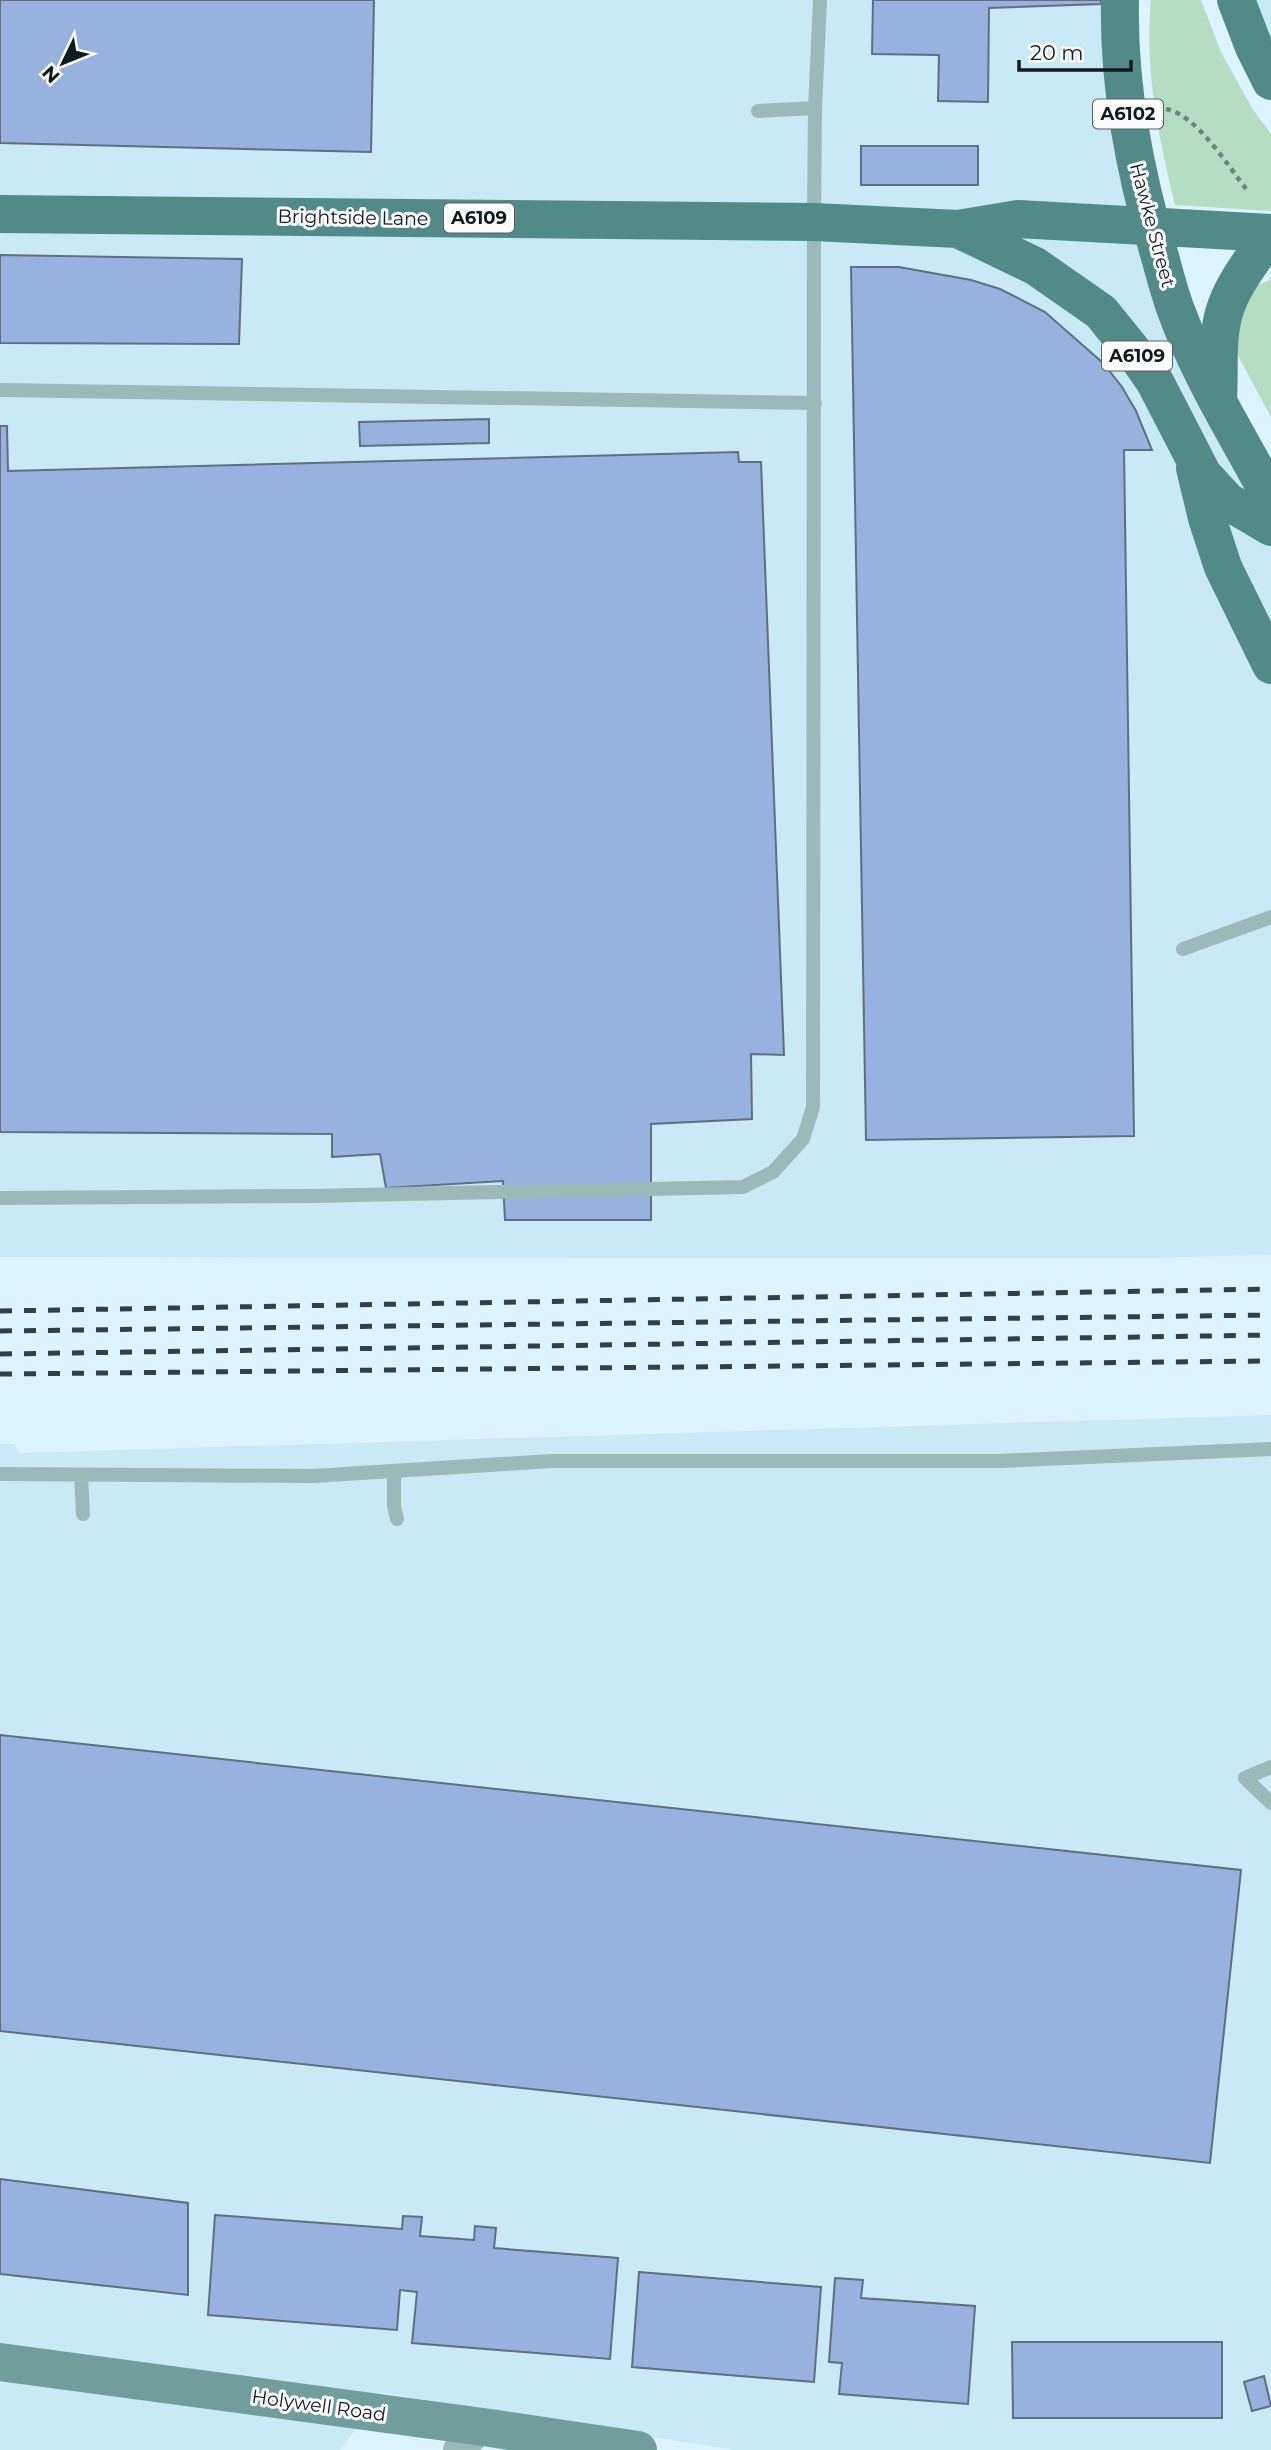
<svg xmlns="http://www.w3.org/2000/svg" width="1271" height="2450" viewBox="0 0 1271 2450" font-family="Montserrat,sans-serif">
<rect width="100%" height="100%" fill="#dbf4ff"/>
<path fill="#c9e9f7" d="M0,0H1120L1139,180L1271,498V1255L1140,1258L0,1257Z
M1236,0H1271V81Z
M1271,1415V2450H733L384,2393L340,2450H0V1444H14L20,1453Z"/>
<path fill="#b4ddc3" d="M1151,0H1201L1221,52L1252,108L1271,134V211L1175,205C1159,138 1144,69 1151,0Z
M1271,279V417L1237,354L1231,337L1254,287Z"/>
<path fill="#97b2df" stroke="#606d83" stroke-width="2" d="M0,0H374L371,152L0,143Z
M873,0H1101V4L989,8L988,102L938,101L939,55L872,54Z
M861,146H978V185H861Z
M0,255L242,259L239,344L0,343Z
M851,267H899L971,280L1000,289L1045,312L1103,363L1122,387L1136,411L1152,450H1124L1134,1136L866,1140Z
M489,419V443L360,446L359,422Z
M0,426H7L8,471L738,452L739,462H761L784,1055L751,1054L752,1119L651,1124V1220H505L503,1181L386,1188L380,1154L332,1157V1134L0,1132Z
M0,1735L1241,1870L1210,2163L0,2031Z
M0,2179L188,2203V2295L0,2274Z
M215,2215L402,2229L403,2216L422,2217L420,2236L474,2240L475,2226L496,2228L494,2248L618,2258L610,2359L412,2343L417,2292L400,2290L397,2330L208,2315Z
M639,2272L821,2287L814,2382L632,2367Z
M835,2278L863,2280L861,2298L975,2306L968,2404L839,2394L842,2363L829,2362Z
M1012,2342H1222V2418H1013Z
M1264,2376L1271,2406L1252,2411L1244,2382Z"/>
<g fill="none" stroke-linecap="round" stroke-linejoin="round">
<path stroke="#6f8088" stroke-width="4.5" stroke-dasharray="5 5" stroke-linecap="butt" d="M1166,109C1196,114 1228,166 1247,190L1250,191"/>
<path stroke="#9bb9b7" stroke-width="14" d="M758,111L815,108
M0,390L815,403
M1183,949L1271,917
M0,1198L312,1196L743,1187L773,1172L803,1139L813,1107L814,222L815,108L820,0
M394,1471V1506L397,1519
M0,1474L313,1476L552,1461H998L1271,1449
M81,1475L83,1514
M1271,1767L1245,1778L1271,1803"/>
<path stroke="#9bb9b7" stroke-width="30" d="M458,2450L483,2427"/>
<path stroke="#719e9b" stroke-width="38" d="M0,2362L483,2427L638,2450"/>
<path stroke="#518a87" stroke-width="38" d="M1120,0C1118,87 1135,174 1160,257C1165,275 1170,295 1177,313C1200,376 1239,438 1271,498
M1236,0L1254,47L1271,81
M0,214L814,222L958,229L1018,219L1271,233C1255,257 1232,284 1224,313C1216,341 1220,371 1218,399
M958,229L1035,266L1101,312L1139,359L1155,382L1203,475L1227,501L1271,527
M1195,468L1207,518L1223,567L1271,665"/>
<path stroke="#324046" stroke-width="5" stroke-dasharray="12 12" stroke-linecap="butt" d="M0,1311L1271,1289
M0,1331L1271,1315
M0,1354L1271,1335
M0,1374L1271,1361"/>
</g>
<g text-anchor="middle" stroke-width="6" stroke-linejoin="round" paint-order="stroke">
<g fill="#fcfcfc" stroke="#565e61" stroke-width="2">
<rect x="1093" y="99.5" width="70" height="29" rx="5"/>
<rect x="444" y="203.5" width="70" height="29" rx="5"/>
<rect x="1102" y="341.5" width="70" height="29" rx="5"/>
</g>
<g font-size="18" font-weight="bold" fill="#0f1a1f">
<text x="1128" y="120">A6102</text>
<text x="479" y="224">A6109</text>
<text x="1137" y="362">A6109</text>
</g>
<g font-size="19" fill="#0f1a1f" stroke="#fcfcfc">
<text transform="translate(353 217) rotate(1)" y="7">Brightside Lane</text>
<text transform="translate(1153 225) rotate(75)" y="7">Hawke Street</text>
<text transform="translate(319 2405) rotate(8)" y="7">Holywell Road</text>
</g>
</g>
<g transform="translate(63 63) rotate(227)" stroke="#fcfcfc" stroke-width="5" paint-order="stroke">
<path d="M0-5L12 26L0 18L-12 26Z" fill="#0f1a1f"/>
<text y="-10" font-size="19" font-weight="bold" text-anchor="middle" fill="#0f1a1f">N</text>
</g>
<path d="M1019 60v10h112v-10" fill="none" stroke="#0f1a1f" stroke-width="3.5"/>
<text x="1030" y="60" font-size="21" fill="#0f1a1f" stroke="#fcfcfc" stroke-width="5" paint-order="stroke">20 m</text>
</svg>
